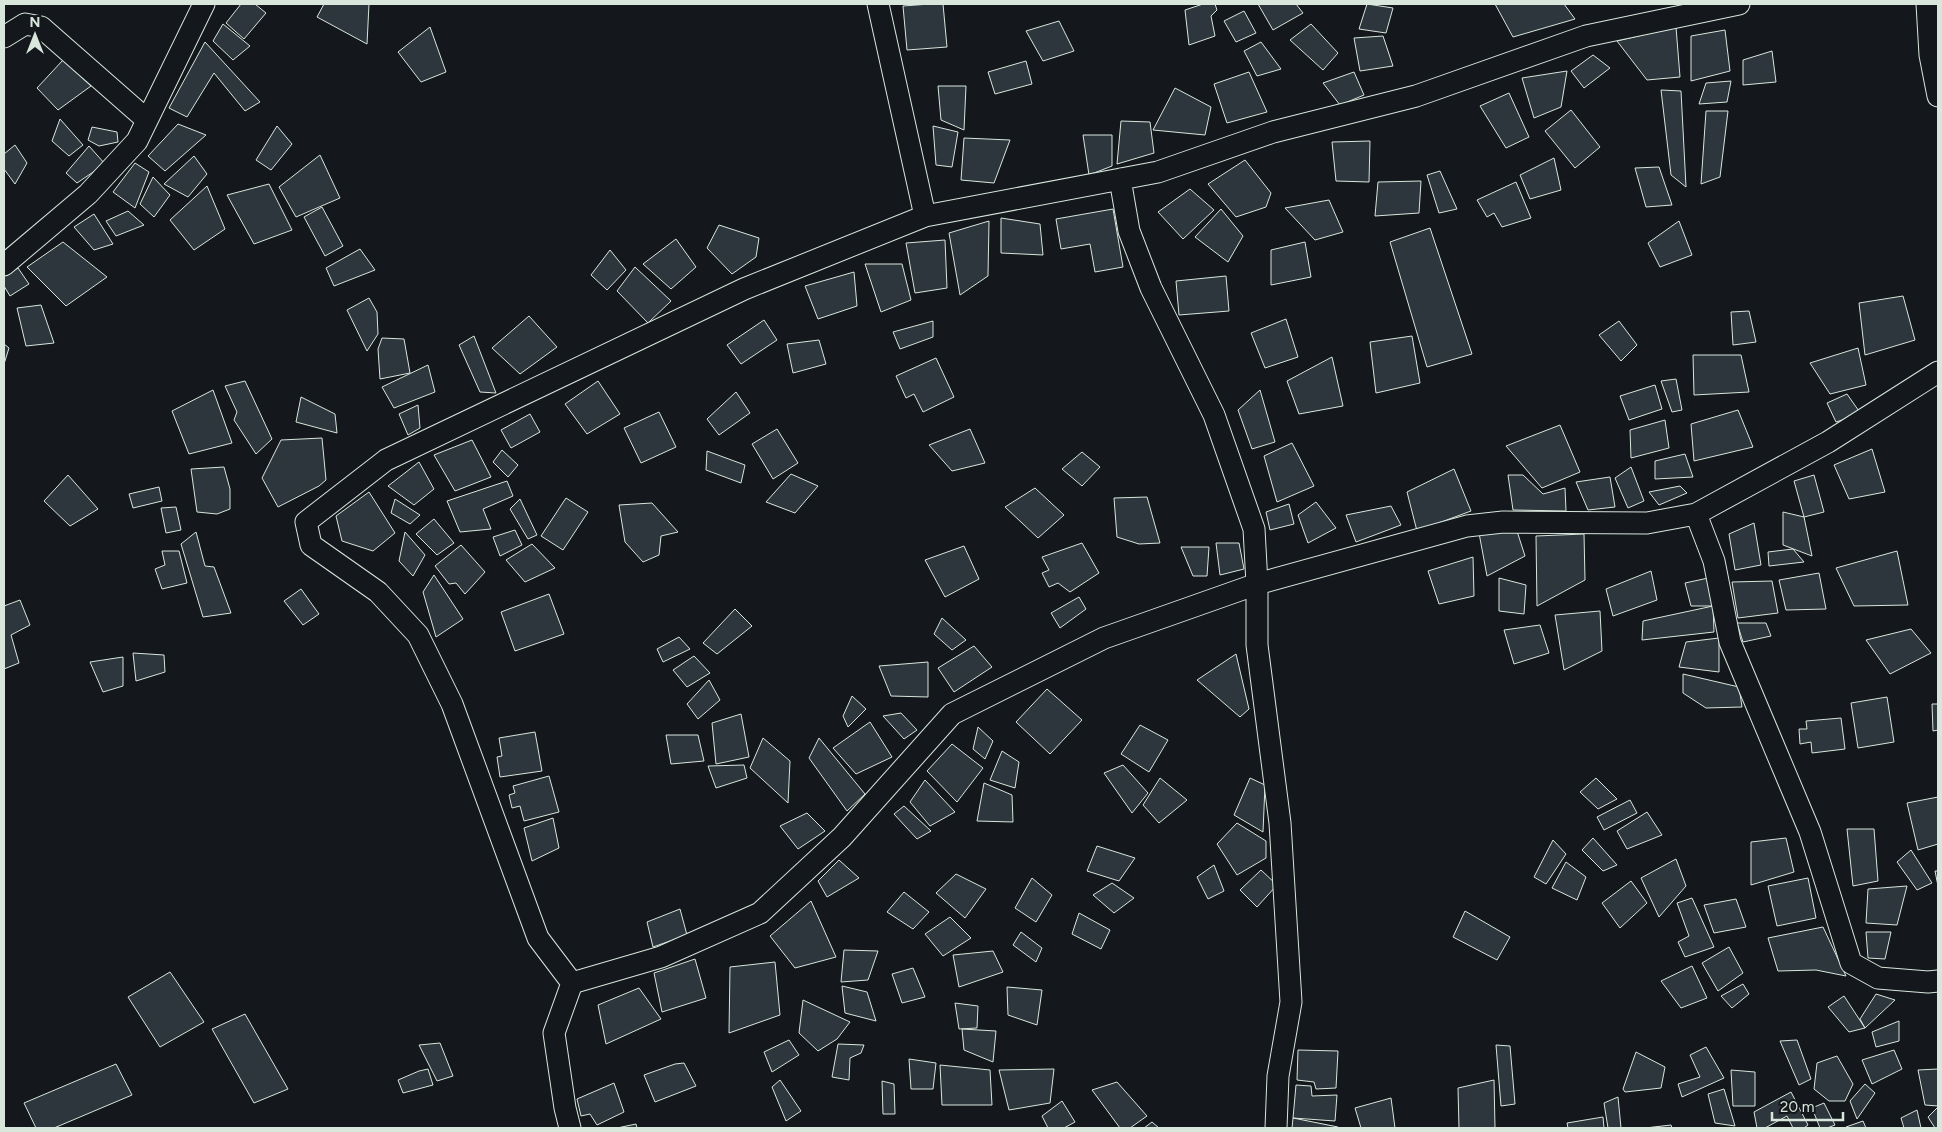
<svg xmlns="http://www.w3.org/2000/svg" width="1942" height="1132" viewBox="0 0 1942 1132" font-family="Figtree,sans-serif">
<rect width="100%" height="100%" fill="#14181c"/>
<path fill="#2c363c" stroke="#d8e6dc" d="M241,4H255L266,13L244,39L226,23Z
M324,4H369L367,44L317,17Z
M930,4H943L947,47L907,50L903,6Z
M1203,4H1215L1217,10L1211,16L1215,36L1189,45L1185,10Z
M1258,4H1296L1303,13L1273,30Z
M1367,4L1393,8L1386,33L1359,29Z
M1495,4H1564L1575,19L1513,37Z
M1244,11L1256,33L1236,42L1224,21Z
M1059,21L1074,51L1043,61L1026,31Z
M223,24L250,46L233,60L213,41Z
M1311,24L1338,53L1323,70L1290,40Z
M430,27L446,72L421,82L398,52Z
M1676,27L1680,77L1647,80L1617,41Z
M1725,30L1730,71L1691,81V36Z
M1383,36L1393,66L1360,71L1354,38Z
M205,42L260,102L245,111L214,73L187,117L169,108Z
M1261,42L1281,69L1257,76L1244,51Z
M1772,51L1776,82L1743,85V60Z
M1593,55L1610,68L1584,88L1571,71Z
M63,60L91,86L58,110L37,88Z
M1026,61L1032,84L995,94L988,72Z
M1567,71L1561,107L1534,118L1522,78Z
M1249,72L1267,112L1227,123L1214,84Z
M1354,72L1364,95L1340,105L1323,83Z
M1731,81L1727,102L1699,104L1706,83Z
M938,86H966L964,130L941,120Z
M1175,88L1211,107L1205,135L1153,130Z
M1661,90L1681,91L1686,187L1671,175Z
M1509,93L1529,137L1506,148L1480,106Z
M1571,110L1600,147L1575,168L1545,131Z
M1706,111H1728L1720,177L1701,184Z
M60,119L83,145L69,156L52,141Z
M1121,121L1150,122L1154,153L1117,164Z
M178,124L206,135L165,171L148,156Z
M277,126L292,144L271,170L256,160Z
M933,126L958,132L952,167L936,165Z
M92,127L117,132L118,142L99,146L88,140Z
M1083,135H1112V166L1089,175Z
M964,138L1010,140L994,183L961,180Z
M1370,141L1369,182L1336,181L1332,142Z
M15,145L27,163L15,184L4,169V154Z
M89,146L105,164L77,183L66,173Z
M320,155L340,198L296,217L279,187Z
M194,156L207,174L188,197L164,184Z
M1554,158L1561,190L1530,199L1520,175Z
M1245,160L1271,193L1266,207L1236,217L1208,184Z
M135,163L149,172L135,208L113,192Z
M1659,167L1672,205L1646,207L1635,168Z
M1440,171L1457,209L1439,213L1427,175Z
M153,177L170,195L154,217L140,204Z
M1421,181L1419,213L1375,216L1378,182Z
M1516,182L1531,218L1502,227L1494,213L1487,217L1477,200Z
M269,184L292,230L254,244L227,195Z
M207,186L225,229L194,250L170,220Z
M1190,189L1214,210L1183,239L1158,212Z
M1329,200L1343,232L1315,240L1285,208Z
M322,207L343,246L325,256L304,217Z
M1113,209L1123,267L1095,272L1090,244L1061,249L1056,219Z
M1221,209L1243,236L1228,262L1195,237Z
M128,211L144,225L116,236L106,221Z
M94,214L113,244L94,250L74,227Z
M1001,218L1040,224L1043,255L1001,253Z
M989,221L988,276L960,295L949,233Z
M1679,221L1692,255L1660,267L1648,243Z
M719,225L759,238L756,257L732,274L707,248Z
M1430,228L1472,354L1427,367L1390,242Z
M676,239L696,267L671,289L643,264Z
M945,240L947,288L915,293L906,243Z
M63,242L107,277L66,306L27,267Z
M1305,242L1311,277L1271,285V250Z
M360,249L375,270L334,286L326,268Z
M610,250L626,270L607,290L591,275Z
M865,264H902L911,300L881,312Z
M635,267L671,301L648,323L617,291Z
M18,268L29,284L10,296L4,286V276Z
M854,272L857,306L818,319L805,286Z
M1226,276L1229,311L1179,315L1176,281Z
M1903,296L1915,340L1865,355L1859,303Z
M369,298L377,312L378,334L367,351L347,310Z
M41,305L54,343L26,346L17,308Z
M1749,311L1756,342L1733,345L1731,312Z
M529,316L557,347L520,374L492,348Z
M1286,319L1298,357L1265,368L1251,333Z
M764,320L777,340L741,364L727,345Z
M933,321V337L900,349L893,332Z
M1619,321L1637,345L1621,361L1599,335Z
M474,336L496,393L480,392L459,345Z
M1412,336L1420,383L1376,393L1370,342Z
M382,338L404,339L410,373L380,379L378,349Z
M819,340L826,364L793,373L787,344Z
M4,344L9,348L4,364Z
M1858,348L1866,385L1830,394L1810,363Z
M1693,355H1741L1749,392L1694,395Z
M1332,357L1343,406L1299,414L1287,381Z
M936,358L954,397L923,412L914,394L906,398L896,376Z
M428,365L435,392L394,408L382,387Z
M1676,379L1682,410L1672,412L1661,381Z
M245,381L272,439L256,454L234,420L237,412L225,386Z
M598,381L620,414L587,434L565,404Z
M1655,385L1662,409L1629,420L1620,396Z
M213,390L232,443L189,454L172,411Z
M1260,390L1275,442L1252,449L1238,410Z
M736,392L750,413L719,435L707,419Z
M1847,394L1861,414L1836,422L1827,403Z
M301,397L335,414L337,433L296,422Z
M418,405L420,428L408,435L399,414Z
M1738,410L1753,447L1694,461L1691,424Z
M659,412L676,447L641,463L624,428Z
M530,414L540,432L511,448L501,430Z
M1665,420L1669,448L1631,458L1630,430Z
M1560,425L1580,472L1542,488L1506,446Z
M777,429L798,463L773,479L752,444Z
M970,429L985,463L952,471L929,445Z
M322,438L326,480L319,486L278,507L262,478L281,440Z
M472,440L491,477L455,491L434,455Z
M1292,443L1314,486L1277,502L1264,456Z
M1872,449L1885,492L1849,499L1834,465Z
M502,450L518,465L508,477L493,462Z
M707,451L745,465L741,483L706,470Z
M1082,452L1100,467L1082,486L1062,469Z
M1685,454L1693,477L1655,479V461Z
M419,462L434,489L414,505L388,486Z
M224,467L230,489V509L217,514L197,512L191,469Z
M1631,467L1644,501L1628,508L1615,478Z
M1454,469L1471,511L1417,531L1407,492Z
M791,474L818,486L795,513L766,502Z
M68,475L98,509L70,526L44,501Z
M1508,475H1523L1543,494L1565,488L1566,511L1513,510Z
M1814,475L1824,512L1804,517L1794,481Z
M1610,477L1615,507L1588,510L1576,482Z
M507,481L513,496L483,509L491,529L460,532L447,501Z
M1680,486L1687,493L1659,505L1649,492Z
M159,487L162,501L133,508L129,494Z
M1035,488L1064,515L1038,538L1005,507Z
M369,492L395,533L373,551L342,541L336,516Z
M1147,497L1160,543L1139,544L1117,537L1114,498Z
M566,498L588,512L563,550L541,536Z
M395,499L420,515L410,524L391,513Z
M520,499L537,535L528,539L510,509Z
M1316,502L1336,528L1308,543L1298,515Z
M652,503L678,532L661,536L659,555L643,562L625,542L619,505Z
M1289,504L1294,524L1270,530L1266,512Z
M1391,506L1401,525L1356,542L1346,515Z
M176,507L181,530L166,533L161,508Z
M1783,512L1804,517L1812,556L1783,545Z
M434,519L454,543L437,555L416,534Z
M1754,523L1761,565L1735,570L1729,534Z
M1516,528L1525,556L1487,576L1479,533Z
M515,530L522,545L500,556L493,537Z
M196,532L205,566L214,567L231,613L203,617L181,544Z
M405,532L425,555L413,576L399,561Z
M1584,534L1585,580L1537,606L1536,536Z
M1082,543L1099,573L1070,592L1058,583L1049,587L1042,573L1049,570L1042,557Z
M1216,543H1239L1244,569L1220,575Z
M532,544L555,568L525,582L506,560Z
M461,545L485,572L465,594L456,583L449,584L435,566Z
M964,546L979,579L945,597L925,560Z
M1181,547H1209L1207,576H1193Z
M1793,549L1804,562L1769,566L1768,552Z
M162,551H179L187,583L162,589L155,569L165,565Z
M1897,551L1908,605L1854,606L1836,568Z
M1473,557L1474,596L1439,604L1428,571Z
M1651,571L1657,600L1613,616L1606,589Z
M1819,573L1826,609L1786,610L1779,580Z
M434,575L463,619L436,637L423,592Z
M1713,577V606H1691L1685,583Z
M1499,578L1526,585L1524,614L1499,611Z
M1772,581L1778,613L1738,618L1732,582Z
M301,589L319,614L303,625L284,601Z
M549,594L564,634L515,651L501,612Z
M1079,597L1086,609L1060,628L1051,613Z
M20,600L30,625L11,635L19,663L4,669V606Z
M1713,606L1714,632L1642,640L1643,621Z
M735,609L752,626L717,654L703,643Z
M1600,611L1602,651L1564,670L1555,615Z
M942,618L966,640L952,650L934,634Z
M1737,623H1766L1771,636L1743,642Z
M1540,625L1549,653L1514,664L1504,630Z
M1911,629L1931,653L1890,674L1866,640Z
M679,637L690,649L663,662L657,649Z
M1719,638V672L1679,667L1686,642Z
M974,646L992,667L954,692L938,668Z
M133,653L164,655L165,672L136,681Z
M1236,654L1249,709L1240,717L1197,680Z
M694,656L710,673L687,687L673,670Z
M123,657V686L103,692L90,662Z
M928,662V697L891,696L879,666Z
M1683,674L1739,687L1742,707L1706,708L1683,693Z
M709,680L720,700L698,719L687,704Z
M1047,689L1082,720L1050,754L1016,722Z
M852,696L866,709L848,727L843,716Z
M1887,697L1894,742L1858,748L1851,703Z
M1932,704H1938V730L1933,731Z
M901,713L917,730L904,739L883,716Z
M741,714L749,757L716,764L712,723Z
M1841,718L1845,749L1812,753L1811,742L1800,744L1799,729H1807L1806,721Z
M870,722L892,757L856,774L833,748Z
M1140,725L1168,740L1149,772L1121,754Z
M978,727L993,741L985,759L973,749Z
M535,732L542,771L500,777L497,757L502,756L499,738Z
M666,735H698L704,761L671,764Z
M763,738L790,761L788,803L750,768Z
M819,738L865,794L847,811L809,758Z
M952,744L983,768L957,802L927,771Z
M1002,751L1019,762L1015,788L990,780Z
M744,765L747,778L716,788L708,766Z
M1123,765L1148,793L1132,813L1104,773Z
M549,776L559,812L524,821L520,806L512,808L509,795L515,793L513,786Z
M1160,778L1187,800L1159,823L1143,805Z
M1250,778L1265,785L1263,832L1234,815Z
M1596,778L1617,799L1598,809L1580,792Z
M925,780L955,812L930,826L910,802Z
M984,783L1012,795L1013,822L977,821Z
M1938,797V844L1918,850L1907,803Z
M1630,800L1637,813L1604,830L1597,817Z
M904,806L931,831L917,839L894,814Z
M1647,812L1662,835L1627,849L1617,831Z
M807,813L825,831L798,849L780,826Z
M553,818L559,848L532,861L524,828Z
M1237,823L1266,841V858L1237,875L1217,844Z
M1847,829H1874L1878,881L1853,886Z
M1593,838L1617,865L1603,871L1582,850Z
M1786,838L1794,872L1751,885V842Z
M1553,840L1566,854L1546,884L1534,877Z
M1097,846L1135,858L1119,881L1087,871Z
M1911,850L1932,883L1917,890L1897,862Z
M1676,859L1686,886L1659,917L1641,878Z
M839,860L859,878L827,897L818,881Z
M1566,862L1586,877L1577,900L1552,888Z
M1214,865L1224,891L1208,899L1197,877Z
M1261,870L1277,885L1257,907L1240,890Z
M1935,871H1938V886Z
M956,874L986,889L965,918L936,893Z
M1032,878L1052,895L1036,922L1015,908Z
M1808,878L1816,918L1777,926L1768,886Z
M1631,881L1647,903L1620,928L1602,903Z
M1112,883L1134,898L1114,913L1093,895Z
M1907,886L1897,925L1866,923L1868,889Z
M904,892L929,912L913,929L887,912Z
M1692,898L1714,947L1685,957L1678,942L1689,936L1677,903Z
M1736,899L1746,927L1714,933L1704,905Z
M811,901L836,957L795,968L770,936Z
M680,909L687,935L653,947L647,922Z
M1465,911L1510,937L1497,960L1453,937Z
M1079,913L1110,930L1101,949L1072,934Z
M950,917L971,938L943,956L925,934Z
M1823,927L1846,976L1816,970L1778,971L1768,938Z
M1021,932L1042,948L1036,962L1013,945Z
M1866,932H1891L1885,959L1868,958Z
M1729,947L1743,973L1718,991L1702,963Z
M844,950L878,951L868,980L841,982Z
M993,951L1003,972L959,987L953,955Z
M695,959L706,998L662,1012L654,973Z
M775,962L780,1015L729,1033L730,967Z
M1692,966L1707,998L1681,1008L1661,981Z
M913,968L925,997L902,1003L892,974Z
M170,972L204,1022L160,1047L128,997Z
M1743,984L1749,994L1732,1008L1721,996Z
M842,986L867,992L876,1021L845,1013Z
M1007,987L1042,990L1037,1025L1008,1015Z
M639,988L661,1019L606,1044L598,1005Z
M1876,994L1895,1000L1865,1028L1860,1019Z
M1844,996L1865,1028L1849,1032L1828,1007Z
M803,1000L850,1022L837,1039L818,1051L799,1033Z
M955,1003L978,1006L977,1028L959,1029Z
M245,1014L288,1089L254,1103L212,1029Z
M1899,1021V1041L1876,1047L1872,1032Z
M962,1029L996,1031L993,1062L964,1050Z
M789,1040L799,1055L772,1072L764,1052Z
M1797,1040L1811,1079L1799,1085L1780,1041Z
M440,1043L453,1076L437,1081L419,1045Z
M838,1044L864,1045L861,1053L850,1058L849,1080L832,1077Z
M1496,1045L1510,1046L1515,1104L1501,1106Z
M1706,1047L1724,1078L1682,1097L1678,1084L1700,1077L1690,1055Z
M1298,1050L1338,1051L1336,1088L1316,1089L1314,1082L1297,1080Z
M1894,1050L1902,1069L1872,1084L1862,1060Z
M1636,1052L1665,1067L1661,1088L1625,1092L1623,1089Z
M1837,1056L1853,1084L1845,1101H1829L1814,1089L1817,1063Z
M909,1059L936,1063L933,1089H911Z
M684,1063L696,1086L655,1102L644,1075L675,1064Z
M116,1064L132,1095L54,1128H36L24,1103Z
M940,1065L990,1070L992,1105H942Z
M428,1069L433,1085L403,1093L398,1080L419,1071Z
M1054,1069L1050,1103L1009,1110L999,1070Z
M1938,1069V1106L1925,1105L1918,1070Z
M1731,1070L1755,1072V1106H1733Z
M780,1080L801,1111L786,1121L772,1087Z
M1494,1080L1495,1128H1459L1458,1088Z
M882,1081L894,1084L895,1114H883Z
M1117,1082L1147,1116L1130,1128H1120L1092,1090Z
M614,1083L624,1112L597,1125L590,1114L581,1116L577,1099Z
M1865,1084L1875,1093L1857,1119L1850,1101Z
M1296,1085L1311,1086L1312,1096L1337,1095L1335,1121L1293,1118Z
M1724,1089L1735,1126L1715,1123L1708,1094Z
M1791,1092L1808,1125L1804,1128H1793L1787,1116L1765,1128H1757L1754,1112Z
M1618,1097L1621,1128H1608L1604,1103Z
M1391,1098L1395,1128H1361L1355,1108Z
M1062,1101L1075,1122L1064,1128H1048L1042,1116Z
M1824,1103L1835,1125L1827,1128H1820L1812,1108Z
M1938,1107V1128H1935L1928,1117Z
M1917,1110L1921,1128H1904L1901,1118Z
M1603,1117L1604,1128H1568L1567,1123Z
M1293,1118L1338,1127V1128H1292Z
M1863,1121L1866,1128H1847L1846,1127Z
M1152,1122L1159,1128H1144Z
M636,1124L637,1128H617Z
M1671,1125L1672,1128H1645Z"/>
<g fill="none" stroke-linecap="round" stroke-linejoin="round">
<defs>
<path id="street" d="M878,4L925,216
M1927,4L1930,55L1938,96
M4,37L25,24L41,27L147,120
M1120,179L1129,231L1151,288L1214,415L1254,529L1257,584V645L1280,823L1291,1002L1278,1076L1276,1128
M4,265L88,194L137,141L204,4
M1696,514L1714,561L1730,642L1810,832L1851,963L1878,978L1928,982L1938,981
M572,983L538,938L452,704L418,635L378,592L311,545L306,522L386,460L744,289L925,216L1158,172L1273,132L1416,96L1586,36L1739,4
M570,1128L565,1108L554,1033L572,983L661,957L760,913L842,837L952,714L1104,638L1257,584L1467,526L1503,522L1647,523L1696,514L1828,442L1938,372"/>
</defs>
<use href="#street" stroke="#d8e6dc" stroke-width="23"/>
<use href="#street" stroke="#14181c" stroke-width="21"/>
</g>
<rect width="1942" height="1132" fill="none" stroke="#d8e6dc" stroke-width="10"/>
<g transform="translate(35 35)" stroke="#14181c" stroke-width="4" paint-order="stroke">
<path d="M0-4L9 19L0 12L-9 19Z" fill="#d8e6dc"/>
<text y="-8" font-size="14" font-weight="bold" text-anchor="middle" fill="#d8e6dc">N</text>
</g>
<path d="M1772 1112v8h71v-8" fill="none" stroke="#d8e6dc" stroke-width="2.5"/>
<text x="1780" y="1112" font-size="15" fill="#d8e6dc" stroke="#14181c" stroke-width="4" paint-order="stroke">20 m</text>
</svg>
